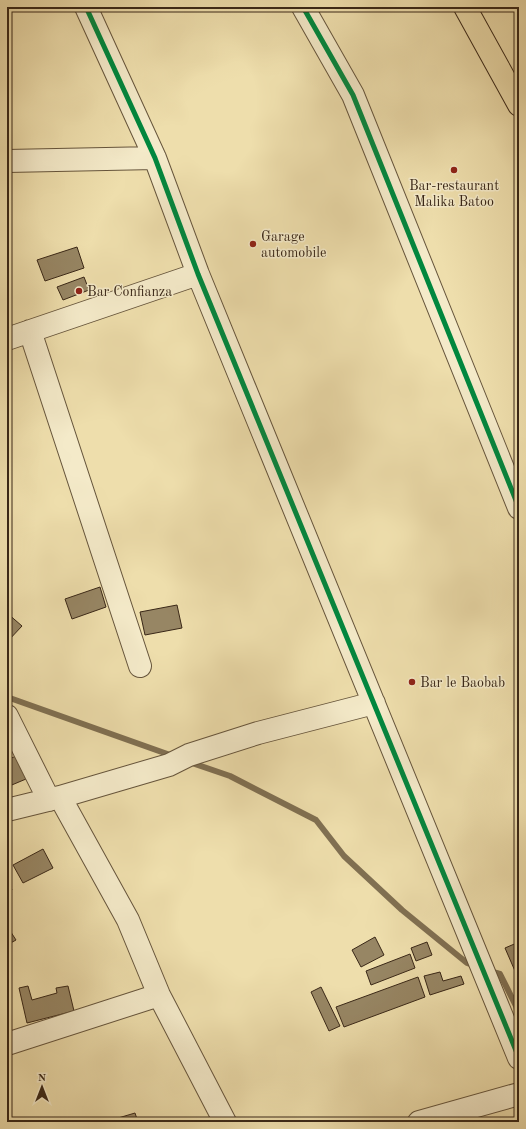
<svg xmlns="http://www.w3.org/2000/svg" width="526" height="1129" viewBox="0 0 526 1129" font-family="'Old Standard TT',serif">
<rect width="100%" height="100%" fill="#eedeac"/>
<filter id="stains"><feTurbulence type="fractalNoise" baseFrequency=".005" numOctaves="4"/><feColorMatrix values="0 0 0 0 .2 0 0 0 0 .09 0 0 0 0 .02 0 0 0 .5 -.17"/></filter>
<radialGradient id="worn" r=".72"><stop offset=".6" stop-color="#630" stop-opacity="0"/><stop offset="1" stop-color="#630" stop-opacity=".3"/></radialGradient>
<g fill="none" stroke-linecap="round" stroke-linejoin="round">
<path stroke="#807052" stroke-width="6" d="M7,697L173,756
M189,762L230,776L316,820L344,856L402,910L467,963L476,966
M489,971L500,974L516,1006L519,1017"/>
</g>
<path fill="#978664" stroke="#392717" d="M77,247L84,268L45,281L37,260Z
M84,277L89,290L63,300L57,287Z
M100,587L106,607L72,619L65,599Z
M177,605L182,628L145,635L140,612Z
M7,613L22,626L7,642Z
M16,756L26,779L7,787V760Z
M43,849L53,868L23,883L13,865Z
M7,880L12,890L7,893Z
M7,926L16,940L7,945Z
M375,937L384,955L361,967L352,950Z
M427,942L432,955L416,961L411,948Z
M519,942V977L518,978L505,948Z
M410,954L415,968L371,985L366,971Z
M440,972L443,981L461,976L464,984L430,995L424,976Z
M418,977L425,997L344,1027L336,1007Z
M519,982V996L515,984Z
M28,986L32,1000L57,993L56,988L68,986L74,1011L27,1023L19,988Z
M321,987L340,1026L329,1031L311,992Z
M135,1113L138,1122H108V1121Z"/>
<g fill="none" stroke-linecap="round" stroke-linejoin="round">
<defs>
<path id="minor" d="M86,7L155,158L198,274L519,1058
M303,7L353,95L519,508
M7,161L155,158
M30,331L140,666
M7,339L198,274
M7,716L49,800
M60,797L128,920L159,995L225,1122
M7,810L60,797L169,765L189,755L258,733L374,703
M7,1044L159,995
M419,1122L519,1094"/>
<path id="highway" d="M465,7L519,105"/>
</defs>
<use href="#minor" stroke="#66553c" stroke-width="24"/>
<use href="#highway" stroke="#392717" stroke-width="24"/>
<use href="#minor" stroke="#f4eac9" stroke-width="22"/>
<use href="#highway" stroke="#eedeac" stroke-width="22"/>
<defs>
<path id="cycleway" d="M86,7L155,158L198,274L519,1058
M303,7L353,95L519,508"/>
</defs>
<use href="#cycleway" stroke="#f4eac9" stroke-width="8"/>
<use href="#cycleway" stroke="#00873e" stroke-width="5"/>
</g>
<g fill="#8f2418" stroke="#f4eac9" stroke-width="1.5">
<circle cx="454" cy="170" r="4"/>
<circle cx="253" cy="244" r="4"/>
<circle cx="79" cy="291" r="4"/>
<circle cx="412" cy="682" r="4"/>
</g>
<g text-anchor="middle" stroke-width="3" stroke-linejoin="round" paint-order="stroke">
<g font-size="14" fill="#392717" stroke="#f4eac9" text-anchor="start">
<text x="454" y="190" text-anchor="middle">Bar-restaurant<tspan x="454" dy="16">Malika Batoo</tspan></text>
<text x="261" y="241">Garage<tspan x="261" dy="16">automobile</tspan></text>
<text x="87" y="296">Bar Confianza</text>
<text x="420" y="687">Bar le Baobab</text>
</g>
</g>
<rect width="526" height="1129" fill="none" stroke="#eedeac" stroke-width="24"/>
<rect x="8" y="8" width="510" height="1113" fill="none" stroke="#392717" stroke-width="2"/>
<rect x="12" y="12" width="502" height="1105" fill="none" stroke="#392717"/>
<g transform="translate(42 1087)" stroke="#f4eac9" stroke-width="3" paint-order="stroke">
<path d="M0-3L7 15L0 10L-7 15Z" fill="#392717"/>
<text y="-6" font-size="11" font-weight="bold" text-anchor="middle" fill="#392717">N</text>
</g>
<rect width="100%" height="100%" filter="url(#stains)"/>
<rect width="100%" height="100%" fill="url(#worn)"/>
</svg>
